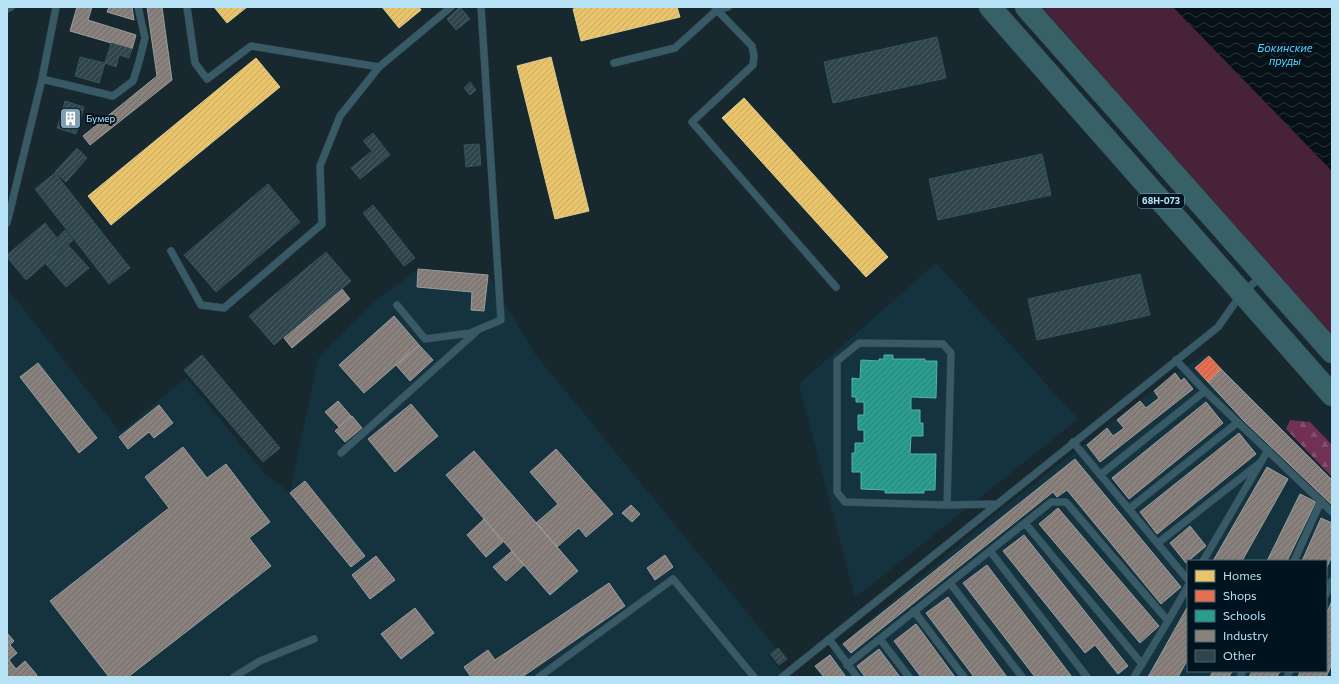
<svg xmlns="http://www.w3.org/2000/svg" width="1339" height="684" viewBox="0 0 1339 684" font-family="Commissioner,sans-serif">
<defs>
<pattern id="forest-firs" width="22" height="20" patternUnits="userSpaceOnUse"><rect width="22" height="20" fill="#713155"/><path d="M5 1l3.5 6h-7zM16 11l3.5 6h-7z" fill="#834f6e"/></pattern>
<pattern id="water-waves" width="16" height="10" patternUnits="userSpaceOnUse"><rect width="16" height="10" fill="#051117"/><path d="M0 5q4-4 8 0t8 0" fill="none" stroke="#273339"/></pattern>
<pattern id="homes-hatch" width="6" height="6" patternUnits="userSpaceOnUse"><rect width="6" height="6" fill="#e9c46a"/><path d="M-1 1l2-2M0 6l6-6M5 7l2-2" fill="none" stroke="#c5aa64"/></pattern>
<pattern id="shops-hatch" width="6" height="6" patternUnits="userSpaceOnUse"><rect width="6" height="6" fill="#e76f51"/><path d="M-1 1l2-2M0 6l6-6M5 7l2-2" fill="none" stroke="#b2624f"/></pattern>
<pattern id="schools-hatch" width="6" height="6" patternUnits="userSpaceOnUse"><rect width="6" height="6" fill="#2a9d8f"/><path d="M-1 1l2-2M0 6l6-6M5 7l2-2" fill="none" stroke="#2e827a"/></pattern>
<pattern id="industry-hatch" width="6" height="6" patternUnits="userSpaceOnUse"><rect width="6" height="6" fill="#8a817c"/><path d="M-1 1l2-2M0 6l6-6M5 7l2-2" fill="none" stroke="#6d6c6a"/></pattern>
<pattern id="building-hatch" width="6" height="6" patternUnits="userSpaceOnUse"><rect width="6" height="6" fill="#2f444b"/><path d="M-1 1l2-2M0 6l6-6M5 7l2-2" fill="none" stroke="#4b5f66"/></pattern>
</defs>
<rect width="100%" height="100%" fill="#18282f"/>
<path fill="#15323f" fill-rule="evenodd" d="M936,263L1078,419L855,598L799,384Z
M418,269L488,275L535,354L776,648L768,655L787,677H7V288L120,432L186,378L266,475L290,492L318,359L370,305Z
M1208,354L1332,479V677H822L814,667L994,515L1175,373ZM1188,561H1326V671H1188Z"/>
<path fill="#482238" d="M1042,7H1173L1332,171V336Z"/>
<path fill="url(#forest-firs)" d="M1290,420L1310,422L1332,445V477L1286,429Z"/>
<path fill="url(#water-waves)" d="M1173,7H1332V171Z"/>
<path fill="url(#homes-hatch)" stroke="#dacd94" d="M214,7H247L227,23Z
M382,7H419L421,10L399,28Z
M583,7H677L680,17L581,41L573,9Z
M551,57L589,211L555,219L517,66Z
M256,58L280,87L111,225L88,196Z
M744,98L888,257L866,277L722,118Z"/>
<path fill="url(#shops-hatch)" stroke="#d99182" d="M1209,356L1221,369L1208,382L1195,368Z"/>
<path fill="url(#schools-hatch)" stroke="#54b1ae" d="M884,355H893V359H925V361H937L936,398L911,397V410H920V423H923V436H911L910,454H936L935,490H924V493H885V490L861,489V472H852V453H855V443H864V430H858V415H864V402H856V397H852V378L860,379L861,360L879,361V359H884Z"/>
<path fill="url(#industry-hatch)" stroke="#989ea0" d="M77,7H92L88,20L136,35L132,49L70,31Z
M109,7H132L134,20L107,12Z
M147,7H162L172,80L90,145L83,136L157,76Z
M418,269L488,275L484,311L471,310L472,292L417,287Z
M342,289L350,299L292,348L284,338Z
M394,316L419,345L364,393L339,365Z
M419,345L433,360L410,381L396,365Z
M38,363L97,438L79,453L20,377Z
M1221,369L1332,480V505L1244,421L1208,382Z
M1175,373L1181,381L1184,378L1193,389L1100,462L1087,445L1107,428L1113,436L1124,428L1117,420L1140,401L1146,408L1159,398L1154,391Z
M338,401L351,416L339,427L325,412Z
M1206,402L1223,423L1129,499L1112,478Z
M411,404L438,436L395,472L368,439Z
M159,405L173,423L154,438L149,432L128,449L119,437Z
M352,416L362,428L345,442L335,431Z
M1239,433L1256,454L1157,534L1140,512Z
M183,447L207,478L226,464L270,522L249,538L271,566L128,677H109L50,601L169,508L145,477Z
M556,449L613,514L586,537L579,528L557,547L536,523L558,504L530,472Z
M474,451L578,571L550,595L446,475Z
M1075,459L1181,587L1161,604L1067,490L1057,497L1053,492L851,653L843,644Z
M1267,467L1288,479L1242,561H1213Z
M305,481L365,556L351,567L290,493Z
M1300,494L1316,502L1287,561H1267Z
M631,505L640,514L632,522L622,513Z
M1058,508L1159,626L1140,643L1039,524Z
M1321,518L1332,523L1330,527L1332,528V556L1326,569V561H1302Z
M484,519L503,542L486,557L467,535Z
M1190,526L1206,546L1186,563L1170,543Z
M1024,535L1128,666L1118,674L1095,645L1085,653L1003,551Z
M512,551L524,565L506,581L493,567Z
M665,555L673,567L655,580L647,568Z
M376,556L395,580L370,599L352,575Z
M987,565L1072,677H1035L963,583Z
M609,583L625,606L522,677H471L464,667L488,650L495,660Z
M948,597L1007,677H974L926,613Z
M1332,601V664L1326,677H1298L1300,671H1326V614Z
M1188,606V659L1178,677H1148Z
M415,608L434,633L401,659L381,634Z
M916,624L955,677H921L894,641Z
M7,633L14,641L10,645L17,653L9,660L16,669L25,661L37,675L35,677H7Z
M879,649L900,677H865L857,666Z
M830,655L846,677H824L815,666Z
M1213,671H1232L1229,677H1210Z
M1252,671H1280L1277,677H1249Z"/>
<path fill="url(#building-hatch)" stroke="#33545c" d="M460,7L470,19L456,30L447,19Z
M937,37L946,78L833,103L824,62Z
M111,43L132,49L129,58L119,55L116,67L105,63Z
M80,57L105,63L99,83L75,76Z
M470,82L476,90L470,95L464,88Z
M65,101L84,107L76,134L57,128Z
M373,133L390,155L360,179L351,168L372,151L363,141Z
M479,144L481,165L466,167L464,145Z
M77,148L87,158L66,182L55,172Z
M1042,154L1051,195L938,220L929,179Z
M55,173L130,268L109,284L35,189Z
M268,184L300,222L216,292L184,255Z
M373,205L415,258L404,266L363,213Z
M45,223L57,238L65,230L73,240L26,280L7,257V255Z
M68,245L89,268L66,287L46,264Z
M326,252L351,281L274,345L249,316Z
M1140,274L1150,315L1037,340L1028,299Z
M202,355L280,448L263,462L184,370Z
M778,648L787,659L779,665L770,654Z"/>
<g fill="none" stroke-linecap="round" stroke-linejoin="round">
<defs>
<path id="service" d="M187,7L195,63L207,79L251,46L379,67
M728,7L717,10L752,46L754,56L753,65L692,122L836,287
M7,9L11,7
M614,63L675,48L717,10L715,7
M42,79L113,96L133,81L139,62L145,38L138,7
M7,223L42,79L56,7
M171,251L201,305L224,308L322,224L320,166L340,116L379,67L451,7
M397,305L425,339L470,333L501,320L481,7
M1176,360L1205,391L1332,512
M1073,442L1188,580
M341,453L477,331
M1100,475L1205,391
M947,505L951,353L943,344L859,343L837,361V492L845,502L947,505L997,504
M1129,509L1238,422
M1025,523L1142,664
M1158,543L1261,462
M990,551L1087,677
M1203,561L1268,450
M1294,561L1321,501
M950,583L1022,677
M1326,594L1332,581
M914,611L964,677
M829,639L857,677
M880,639L909,677
M847,665L1051,502H1066L1168,621L1188,586
M234,677L260,661L314,639
M539,677L673,579L754,677
M782,677L1218,327L1242,293L1262,276
M1134,677L1168,621
M1240,677L1243,671
M1287,677L1290,671"/>
<path id="primary" d="M990,7L1332,395
M1026,7L1332,352"/>
</defs>
<use href="#service" stroke="#31434b" stroke-width="8"/>
<use href="#primary" stroke="#31434b" stroke-width="23"/>
<use href="#service" stroke="#375a66" stroke-width="7"/>
<use href="#primary" stroke="#376167" stroke-width="22"/>
</g>
<defs>
<symbol id="building-square" viewBox="-11 -11 22 22"><rect x="-9" y="-9" width="18" height="18" rx="4" fill="#7fa0b0" stroke="#00141f"/><path d="M-4-6H4V6H1V3H-1V6H-4ZM-2.5-4.3h1.7v1.8h-1.7ZM.8-4.3h1.7v1.8H.8ZM-2.5-1h1.7V.8h-1.7ZM.8-1h1.7V.8H.8Z" fill="#fff"/></symbol>
</defs>
<g fill-rule="evenodd">
<use href="#building-square" x="58" y="106" width="25" height="25"/>
</g>
<g text-anchor="middle" stroke-width="4" stroke-linejoin="round" paint-order="stroke">
<rect fill="#00141f" stroke="#80a4b5" stroke-width="1" x="1138" y="194" width="46" height="14" rx="3"/>
<g font-size="9" font-weight="bold" fill="#b7e1f5">
<text x="1161" y="204">68Н-073</text>
</g>
<g font-size="10" fill="#b7e1f5" stroke="#00141f" text-anchor="start">
<text x="86" y="122">Бумер</text>
</g>
<g font-size="11" font-style="italic" fill="#65cffd" stroke="#00141f">
<text x="1285" y="52">Бокинские<tspan x="1285" dy="13">пруды</tspan></text>
</g>
</g>
<rect width="1339" height="684" fill="none" stroke="#b7e1f5" stroke-width="16"/>
<rect x="1187" y="560" width="140" height="112" fill="#00141f" stroke="#496675"/>
<rect x="1195" y="570" width="20" height="12" fill="#e9c46a" stroke="#496675"/>
<text x="1223" y="580" font-size="12" fill="#b7e1f5">Homes</text>
<rect x="1195" y="590" width="20" height="12" fill="#e76f51" stroke="#496675"/>
<text x="1223" y="600" font-size="12" fill="#b7e1f5">Shops</text>
<rect x="1195" y="610" width="20" height="12" fill="#2a9d8f" stroke="#496675"/>
<text x="1223" y="620" font-size="12" fill="#b7e1f5">Schools</text>
<rect x="1195" y="630" width="20" height="12" fill="#8a817c" stroke="#496675"/>
<text x="1223" y="640" font-size="12" fill="#b7e1f5">Industry</text>
<rect x="1195" y="650" width="20" height="12" fill="#2f444b" stroke="#496675"/>
<text x="1223" y="660" font-size="12" fill="#b7e1f5">Other</text>
</svg>
